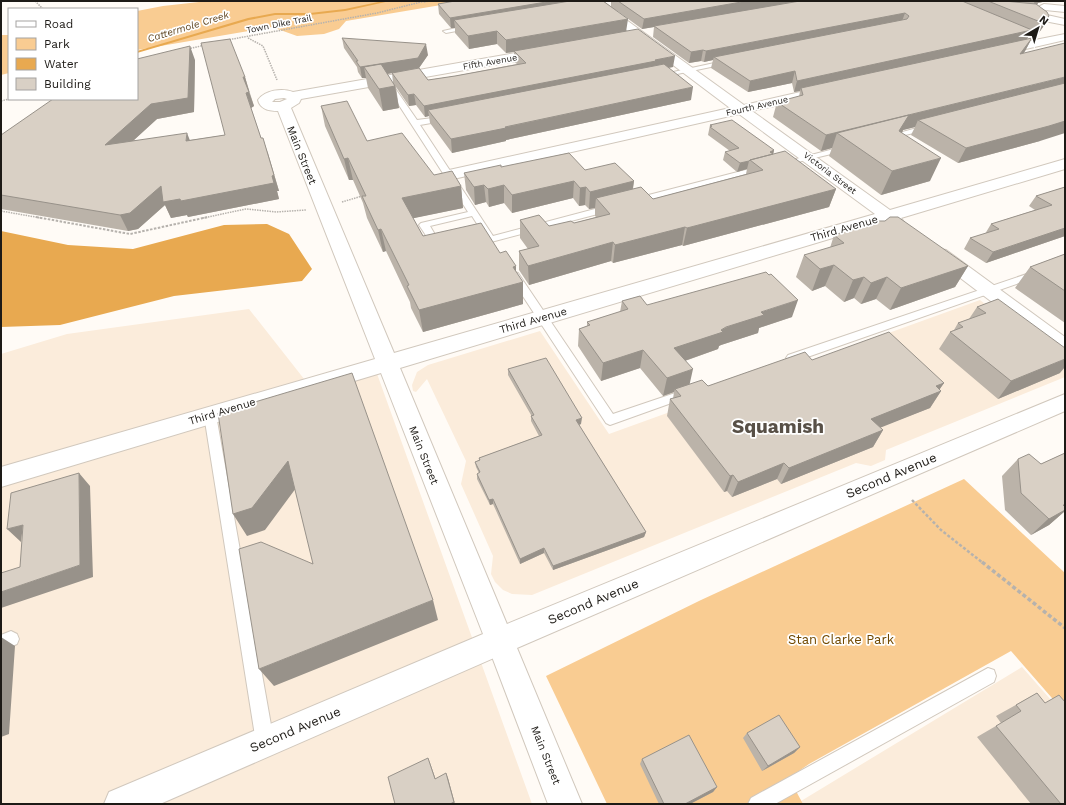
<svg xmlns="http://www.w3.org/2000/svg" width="1066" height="805" viewBox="0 0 1066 805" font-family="'Work Sans',sans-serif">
<rect width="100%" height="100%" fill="#fffbf6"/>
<path fill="#fbecdb" d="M980,300L1065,365V377L886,450L885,460L871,466L856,463L532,595L512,594L503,590L495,582L491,574L493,556L461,484L466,461L427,379L416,392L413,391L412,385L417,372L428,365L540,331L609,434Z
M249,309L308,384L376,371L532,804H1V354L67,334Z
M1022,667L1065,716V804H803L801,801Z"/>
<path fill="#f9cc92" d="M208,1H452L447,4L346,21L339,29L324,34L297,36L272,27L137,50V11L163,6Z
M1,35H9V73L1,75Z
M964,479L1065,573V713L1011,651L809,764L789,778L803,804H607L546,676L701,600Z"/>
<path fill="#e8a950" d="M267,224L289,234L312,269L302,281L174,296L60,325L1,327V231L68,245L133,249L224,225Z"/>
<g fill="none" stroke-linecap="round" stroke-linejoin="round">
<path fill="#e8a950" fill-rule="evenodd" d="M383,1H390L345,11L310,15H275L249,20L137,53V51L248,18L275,13H310L345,9Z"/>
<defs>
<path id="service" d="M470,25L473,27L472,28L446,33L443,31Z
M728,60L730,61V63L658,78L655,76Z
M386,81H390L417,120L448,116V120L420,125L493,236L610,205L614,208L613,210L491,242L488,241L472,216L430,226L437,238L432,241L429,240L419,225L421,223L468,212L384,82Z
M928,125L932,127L931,129L888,139L884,137Z
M845,146L849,148L848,150L781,166L777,164Z
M761,166L764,167V171L636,204L632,201L633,199Z
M1065,261V267L796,361H788L786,358L788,355Z
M514,272L518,273L613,414L687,389L691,390L693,393L691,396L610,425L606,423L509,275Z
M210,410L214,412L216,415L274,742L271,748L265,751L259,748L256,742L204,415L206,412Z
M11,631L17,634L19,639L17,644L1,651V635Z
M988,668L994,670L996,676L994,682L775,804H748L751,798Z"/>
<path id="minor" d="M588,1H600L744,105L818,88L823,89L825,92L823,95L752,111L890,210L1065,159V169L901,218L904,222L902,226L896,227L886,222L400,368L514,641L510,651L160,804H104L109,792L483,634L381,373L1,487V467L375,359L278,111C269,111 260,109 258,100C265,90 282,88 293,92L544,48L550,52L544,56L301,99L299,103L291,108L394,353L875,214L739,114L449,180L444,178L441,175L444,172L449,170L730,108ZM284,98L287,99L280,102H272L275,99Z
M1065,34V40L1000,55L994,51L1000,47Z
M940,249L946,250L1065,337V354L1058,352L934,258L931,254L934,250Z"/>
<path id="tertiary" d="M1044,4L1065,6V12L1045,10L1042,12L1047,15L1065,19V25L1039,20L1030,11Z
M1065,394V411L517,648L582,804H548L486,641L490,631Z"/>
</defs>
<use href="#service" stroke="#d1c8bd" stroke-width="2"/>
<use href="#minor" stroke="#d1c8bd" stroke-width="2"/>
<use href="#tertiary" stroke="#d1c8bd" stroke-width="2"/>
<path stroke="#b6b2ad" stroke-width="1.5" stroke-dasharray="1.5 1" stroke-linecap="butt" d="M35,1L43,9
M424,2L429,1
M248,38L263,46L277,80
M227,40L377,13L425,1
M188,49L205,45
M1,101L9,99
M342,202L362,196
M1,211L41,218
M203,218L246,209L276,212L306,210"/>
<path stroke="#b6b2ad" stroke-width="2" stroke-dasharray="2.5 1.5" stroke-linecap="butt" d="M36,217L130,234L208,217"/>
<path stroke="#b6b2ad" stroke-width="2.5" stroke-dasharray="3 2" stroke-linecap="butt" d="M912,500L941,530L983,563"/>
<path stroke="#b6b2ad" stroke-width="3.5" stroke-dasharray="4 2.5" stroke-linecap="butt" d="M982,562L1065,628"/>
<use href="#service" fill="#fff" fill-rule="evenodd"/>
<use href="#minor" fill="#fff" fill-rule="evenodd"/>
<use href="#tertiary" fill="#fff" fill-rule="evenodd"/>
</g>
<path fill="#bbb3a9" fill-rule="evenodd" d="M455,1H1047L1038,3L1037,5L1049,16L1043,27L1038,34L1031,31L1027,39L1032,38L1024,53L1040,141L958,163L911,135L915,127L903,130L902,133L930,181L881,195L829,156L832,148L821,151L773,117L777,102L799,97L800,91L794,92L792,83L748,92L711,68L713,60L704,62L701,61L689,63L653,37L654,27L642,29L616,10L626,31L673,67L668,68L691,100L506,140V141L452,153L430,123L429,116L425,117L416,105L409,106L396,87L399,108L383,111L368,88L366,78H362L358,72L357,67L344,48L342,38L428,55L419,68L428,80L455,76L517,64L514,62V52L506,53L497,44L469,49L455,33V28H451L439,14L438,4ZM605,2H611V7ZM392,73L393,83L387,74Z
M195,60L194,112L157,119L134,140H190L225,135L245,77L254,106L251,108L261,138L268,153L279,191H277L279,199L188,217L187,215L171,218L165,205L138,229L128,231L1,209V135Z
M321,106L367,141L434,175L461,186L463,208L413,218L423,236L500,253L516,272L523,282V304L423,332L411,308L410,302L386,251L383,252L367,218L363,203L353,180H349L325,126Z
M710,125L774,150L773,154L836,189L829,207L683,246L682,245L613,263L611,261L529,285L519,270V251L528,249L520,238V220L549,226L574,223L596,217L595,216V208L589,209L585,205L579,206L573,198L512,213L504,203L489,207L486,202L475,205L466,190L464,173L501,167L585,170L634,181L633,189L653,199L746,174L747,169L737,172L723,160L725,152L730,151L708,135Z
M1065,187V236L986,263L964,249L970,238L985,234L991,224L1035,210L1029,206L1036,196Z
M834,235L968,266L955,287L890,310L876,299L861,304L854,298L844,302L825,286L812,291L796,277L804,255L830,248Z
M1065,254V323L1015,288L1030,267Z
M998,299L1060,373L998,399L939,349L950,332L954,330L958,323L969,319L977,307Z
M622,301L647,305L792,317L759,328L758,333L721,345L719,346L718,349L685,361L689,384L708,386L812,360L944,383L939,390L941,391L930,408L880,427L883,430L873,447L781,484L777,479L732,497L727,491L724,492L667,416L670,399H673L674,392L663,396L640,368L601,381L578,346L579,329L587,326V322L620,312Z
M508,369L581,424L579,425L646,532L644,537L553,570L544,553L520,564L493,504L490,505L477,479V474L479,473L476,467L475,462L479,460V458L539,436L531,421V415L508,375Z
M1065,453V511L1049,525L1031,535L1005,510L1002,476L1018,459L1041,464Z
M1037,693L1045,703L1065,804H1031L977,737L1001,723L996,716Z
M747,733L800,747L794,753L762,771L743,738Z
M642,759L717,787L713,792L690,804H659L640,764Z"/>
<path fill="#98928a" d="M552,1H591L454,20L455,28H451L450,18Z
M604,1H611V2H604Z
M747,1H802L654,26V27L642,29L644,19Z
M1035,1H1047L1038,3L1036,6L1031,9Z
M905,13L901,24L714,57L713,60L704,62L706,51Z
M1049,16L1043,27L1038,34L1043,23Z
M628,19L626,32L506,53V40Z
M1032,30L1026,41L801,88L800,91L794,92L797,81Z
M497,31V44L469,49L468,36Z
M1032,38L1025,51L1013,68L1020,54Z
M426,44L428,55L419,68L371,77L364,67Z
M190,46L195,60L194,112L157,119L112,160L105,145Z
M703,50L701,61L689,63L691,52Z
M675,56L673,67L655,70L428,110L429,116L425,117L424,106Z
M360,67H364L366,78H362Z
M795,71L792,83L748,92L750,81Z
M243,77H245L249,91H248Z
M1065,77V89L918,120L915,127L903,130L900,138L837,133L832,148L821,151L826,135Z
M395,86L399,108L383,111L379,89Z
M693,87L691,100L506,140V141L452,153L451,139Z
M249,92L254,106L251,108L246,93Z
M414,94L416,105L409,106L408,95Z
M1065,121V133L1040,141L958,163L966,148Z
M187,133L193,148L186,141Z
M263,138L279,191H277L279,199L188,217L187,215L171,218L165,205L138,229L128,231L120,215L161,186L272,176Z
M774,150L773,155L770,152Z
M348,158L353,180H349L344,159Z
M941,158L930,181L881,195L892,171Z
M749,161L747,169L737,172L740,163Z
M574,181L573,198L512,213V195Z
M634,181L631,199L596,198L595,208L589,209L590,192Z
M484,185L486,202L475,205L474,187Z
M504,185V203L489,207L488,189Z
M461,186L463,208L405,220L402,198Z
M586,187L585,205L579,206L580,188Z
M836,189L829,207L683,246L687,228Z
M685,227L682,245L613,263L615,245Z
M1065,228V236L986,263L993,252Z
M381,229L386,251L383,252L378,230Z
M613,242L611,261L529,285L528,266Z
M834,265L825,286L812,291L820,269Z
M516,266V284L523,282V304L423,332L419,310L513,267Z
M968,266L955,287L890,310L901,288Z
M864,277L854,298L844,302L853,280Z
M887,277L876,299L861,304L871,283Z
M798,300L792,317L759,328L758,333L721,345L719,346L718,349L670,366L674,348L721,330L761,312Z
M643,350L640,368L601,381L603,363Z
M1065,359V367L1060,373L998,399L1011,381Z
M693,369L689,387L675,389L674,392L663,396L667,378Z
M944,383L937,393L941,391L930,408L862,435L871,419L936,386Z
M582,418L581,424L576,426V420Z
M883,430L873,447L781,484L789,468Z
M288,461L299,484L265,530L247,536L233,514Z
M784,463L777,479L732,497L738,482Z
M79,473L90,486L93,577L1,608V592L80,565Z
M733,475L727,491L724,492L730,476Z
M493,499V504L490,505L489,500Z
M1063,505H1065V511L1049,525L1031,535Z
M23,525L21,542L7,529Z
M646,532L644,537L553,570V566Z
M544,548V553L520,564V559Z
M433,600L438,620L274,686L259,669Z
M1,637L15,646L9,734L1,737Z
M800,747L794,753L762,771L768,766Z
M428,758L430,763L437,783L435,779Z
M446,773L448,778L455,804H450Z
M717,787L713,792L690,804H685Z"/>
<path fill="#d9d0c5" stroke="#98928a" d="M455,1H552L450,18L438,4Z
M570,1H603L628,19L506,40L497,31L468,36L454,20Z
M618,1H747L644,19Z
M800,1H962L1032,30L797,81L795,71L750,81L714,57L907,19L909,16L905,13L706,51L703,50L691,52L654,26Z
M988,1H1004L1036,4L1047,12L1049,16L1043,23Z
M638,29L675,56L655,60L656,61L424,106L414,94L408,95L392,73L419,68L428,80L455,76L526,63L514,51Z
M342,38L426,44L418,58L360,67L356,61H358Z
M1032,38L1020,54L1065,43V77L826,135L777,102L803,95L801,88Z
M230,39L245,77H243L249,92L246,93L261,138H263L274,175L272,176L274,183L181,201L180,199L163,202L161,186L130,213L120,215L1,195V135L53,99H137V59L190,46L188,98L151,104L105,145L187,133L186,141L225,135L201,43Z
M381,64L395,86L379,89L364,67Z
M664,64L693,87L505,127L506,128L451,139L428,110Z
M1065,83V121L1049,126L966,148L918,120Z
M347,101L367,141L402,133L434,175L452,171L461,186L402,198L423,236L481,223L500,253L506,251L516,266L513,267L523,282L419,310L407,286L409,285L381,229L378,230L362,196H366L348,158L344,159L321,106Z
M909,115L899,131L941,158L892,171L837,133Z
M732,120L774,150L770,152L773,154L750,160L749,161L740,163L725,152L739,148L710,127L712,126L710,125Z
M785,151L836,189L687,228L685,227L615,245L613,242L528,266L519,251L539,246L520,220L539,215L549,226L571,221L574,223L610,214L596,198L641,187L653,199L763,170L750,160Z
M569,153L585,170L615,163L634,181L590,192L586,187L580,188L574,181L512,195L504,185L488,189L484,185L474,187L464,173L501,165V167Z
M1065,187V228L993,252L970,238L999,229L991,224L1052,205L1036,196Z
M890,217H898L968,266L901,288L887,277L871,283L864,277L853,280L834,265L820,269L804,255L844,243L834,235L878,221H885Z
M1065,254V291L1030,267Z
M766,272L769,275L771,274L798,300L761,312L764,315L726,327L721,330L723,332L674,348L693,369L667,378L643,350L603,363L579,329L590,325L587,322L628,309L622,301L640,296L647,305Z
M998,299L1065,348V359L1011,381L950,332L963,327L958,323L986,313L977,307Z
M889,332L944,383L936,386L941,391L871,419L883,430L789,468L784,463L738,482L733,475L730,476L670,399L681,396L675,389L702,380L708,386L805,352L812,360Z
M546,358L582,418L576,420L646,532L553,566L544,548L520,559L493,499L489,500L477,474L480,472L475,462L480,460L479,458L542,435L531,416L534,415L508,369Z
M352,373L433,600L259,669L239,549L261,542L313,564L288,461L252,508L233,514L218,413Z
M1065,453V505H1063L1065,507V510L1049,519L1021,493L1018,459L1029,454L1041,464Z
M79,473L80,565L1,592V573L20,567L23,525L7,529L11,493Z
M1037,693L1045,703L1059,695L1065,702V804H1061L996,726L1021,711L1016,705Z
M779,715L800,747L768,766L747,733Z
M689,735L717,787L685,804H664L642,759Z
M428,758L435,779L446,773L454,802L450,804H395L388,777Z"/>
<g text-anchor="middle" stroke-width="3.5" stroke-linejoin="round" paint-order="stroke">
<g font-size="9" fill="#1d1a16" stroke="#fff">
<text transform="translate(279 24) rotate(-11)" y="3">Town Dike Trail</text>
<text transform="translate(490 62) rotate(-10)" y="3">Fifth Avenue</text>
<text transform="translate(757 106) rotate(-13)" y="3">Fourth Avenue</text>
<text transform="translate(830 173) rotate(37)" y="3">Victoria Street</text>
</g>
<g font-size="10" font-style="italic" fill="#5d431e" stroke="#fff">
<text transform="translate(188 26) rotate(-17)" y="4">Cattermole Creek</text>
</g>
<g font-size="11" fill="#1d1a16" stroke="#fff">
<text transform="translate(302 155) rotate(68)" y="4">Main Street</text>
<text transform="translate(844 228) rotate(-16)" y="4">Third Avenue</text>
<text transform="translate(533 320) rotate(-16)" y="4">Third Avenue</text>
<text transform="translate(222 411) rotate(-17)" y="4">Third Avenue</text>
<text transform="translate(424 455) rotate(68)" y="4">Main Street</text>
<text transform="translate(546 755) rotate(68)" y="4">Main Street</text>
</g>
<g font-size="13" fill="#1d1a16" stroke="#fff">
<text transform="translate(891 475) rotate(-23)" y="5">Second Avenue</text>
<text transform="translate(593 601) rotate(-23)" y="5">Second Avenue</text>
<text transform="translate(295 729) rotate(-23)" y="5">Second Avenue</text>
</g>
<g font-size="13" fill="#714900" stroke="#fff">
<text x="841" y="644">Stan Clarke Park</text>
</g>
<g font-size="19" font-weight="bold" fill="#585047" stroke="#fff">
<text x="778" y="433">Squamish</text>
</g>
</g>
<rect width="1066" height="805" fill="none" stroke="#1d1a16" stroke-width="4"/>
<rect x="8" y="8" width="130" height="92" fill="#ffffff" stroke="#a5a3a2"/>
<rect x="16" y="21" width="20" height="6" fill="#ffffff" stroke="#a5a3a2"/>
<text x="44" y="28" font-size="12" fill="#1d1a16">Road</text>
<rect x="16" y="38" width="20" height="12" fill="#f9cc92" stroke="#a5a3a2"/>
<text x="44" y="48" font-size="12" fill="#1d1a16">Park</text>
<rect x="16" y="58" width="20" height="12" fill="#e8a950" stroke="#a5a3a2"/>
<text x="44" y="68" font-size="12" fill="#1d1a16">Water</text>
<rect x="16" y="78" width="20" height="12" fill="#d9d0c5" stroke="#a5a3a2"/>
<text x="44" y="88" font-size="12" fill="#1d1a16">Building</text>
<g transform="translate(1038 28) rotate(38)" stroke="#ffffff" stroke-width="3" paint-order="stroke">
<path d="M0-3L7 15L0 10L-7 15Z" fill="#1d1a16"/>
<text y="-6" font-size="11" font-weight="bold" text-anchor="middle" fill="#1d1a16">N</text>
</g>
</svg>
